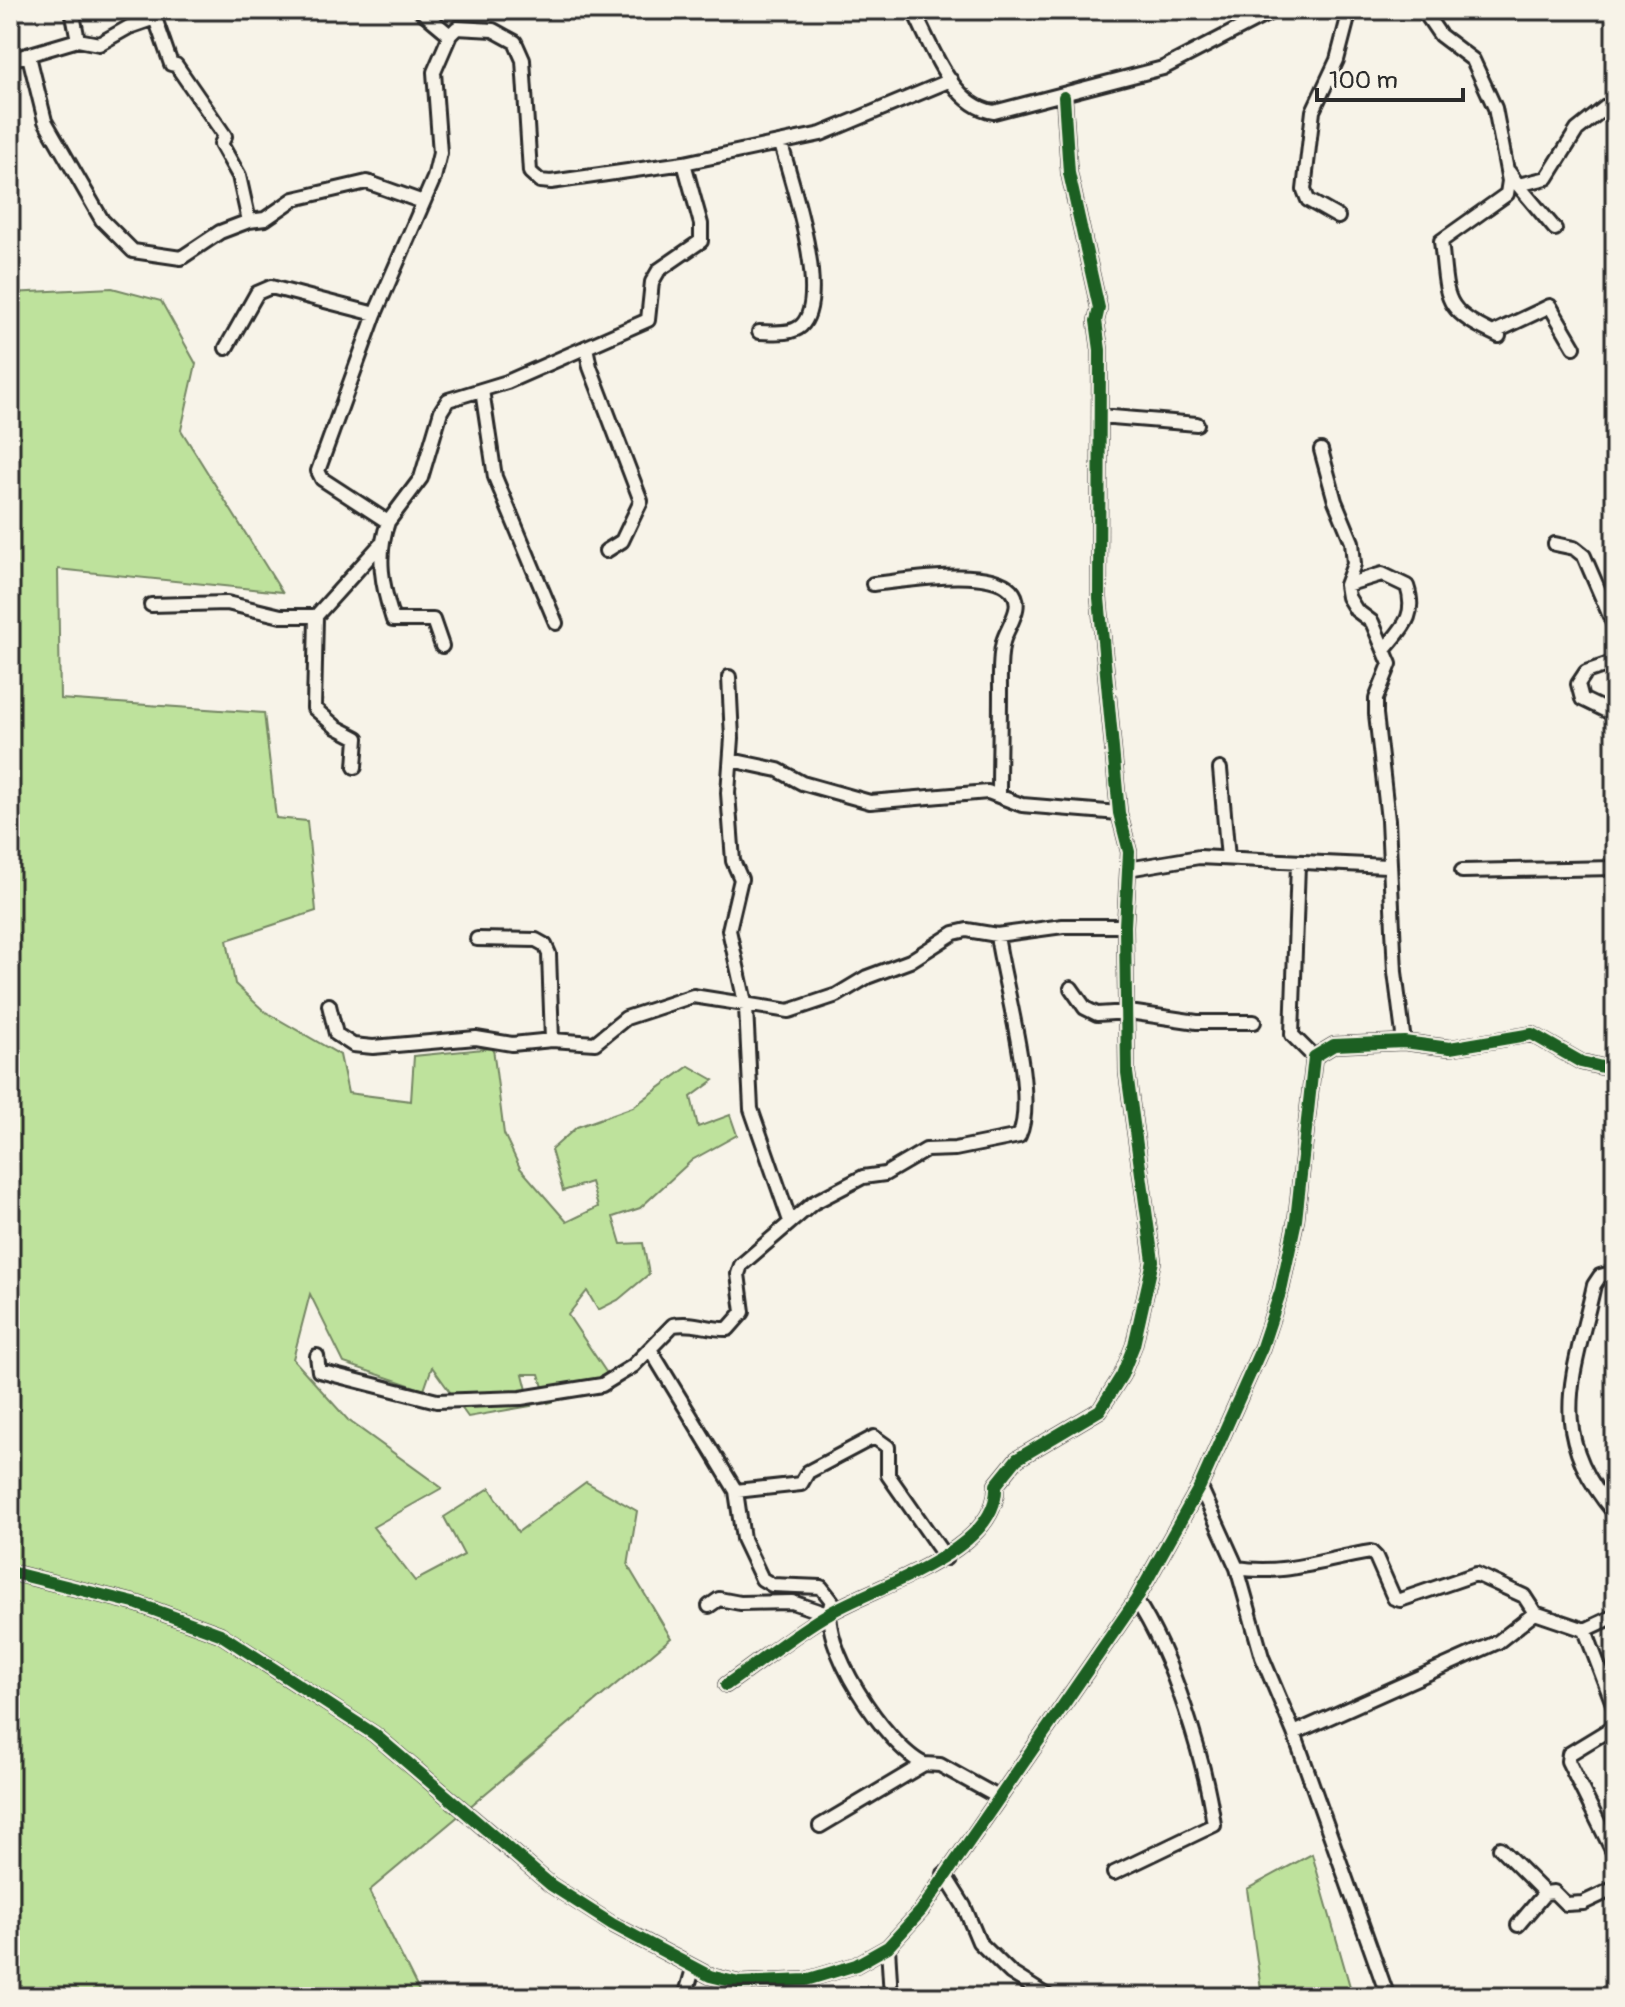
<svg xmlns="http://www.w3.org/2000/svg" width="1625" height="2007" viewBox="0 0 1625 2007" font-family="Pangolin,sans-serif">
<rect width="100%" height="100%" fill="#f7f3e8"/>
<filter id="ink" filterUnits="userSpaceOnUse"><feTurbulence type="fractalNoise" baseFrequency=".0125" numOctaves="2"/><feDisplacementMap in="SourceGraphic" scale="16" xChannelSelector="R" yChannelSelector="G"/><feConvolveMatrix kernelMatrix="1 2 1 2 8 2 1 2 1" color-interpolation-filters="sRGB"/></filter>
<g filter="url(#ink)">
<path fill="#bee29c" stroke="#748664" stroke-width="2" d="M112,288L161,301L196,364L181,430L282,592L58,569L60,699L264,713L276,818L307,821L316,911L227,940L235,984L264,1011L340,1055L348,1093L411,1101L414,1056L493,1048L504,1134L520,1168L567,1222L598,1207L591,1182L563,1191L551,1150L577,1127L633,1107L689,1066L714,1080L691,1097L698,1127L730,1115L737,1135L692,1160L640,1208L613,1217L621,1244L643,1243L649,1274L618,1300L598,1310L587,1291L568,1315L614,1384L548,1403L539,1374H523L531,1406L468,1417L432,1367L424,1390L344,1363L310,1294L293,1359L348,1420L442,1488L373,1527L415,1581L464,1555L444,1517L490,1488L518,1532L586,1482L637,1511L628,1566L671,1638L369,1891L422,1997H10V293Z
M1312,1854L1353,1997H1262L1247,1889Z"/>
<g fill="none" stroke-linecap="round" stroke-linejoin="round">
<defs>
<path id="minor" d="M420,10L450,35
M913,10C931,44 951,106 994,112L1163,68L1275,10
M1423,10L1440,35L1473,60L1495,108L1509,181L1507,194L1441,241C1448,301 1441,309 1499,336L1497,331L1550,306L1574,347
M78,40L99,44L129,27L155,18L171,64L176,65L225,136L221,144L239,176L249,221
M29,56L45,121L102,220L133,251L181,258L220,232L249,221L265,219L294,199L367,182L423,202
M10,60L78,40L72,10
M1509,172L1518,185L1547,178L1577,130L1607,106L1615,108
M1518,185L1555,229
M1338,217L1308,200L1304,190L1313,111L1337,60L1350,10
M759,332C771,332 791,335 801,326C831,298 791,180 781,144
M586,347L590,367L641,501L622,541L606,551
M226,348L257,293L271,287L375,314
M482,390L495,477L556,623
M1100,416L1197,424
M1321,450L1335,501L1352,542L1354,564L1346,585L1348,597L1356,610L1372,622L1390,664L1376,699V714L1388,820L1395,972L1404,1042
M388,522L421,478L441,411L448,400L507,382L648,320L652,282L659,270L701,241V224L684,163
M1555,544L1574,548L1584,556L1615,628
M873,584C905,581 987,566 1011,590C1026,606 1007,626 1003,642C999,657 1000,675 1000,691C1000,726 999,761 999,796
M1346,585L1382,574L1407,586C1417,616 1403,627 1385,649
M151,605L227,603L281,616H316
M442,646L433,620H393C382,586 376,556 388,522L322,479L318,471L375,314L434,178L440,153L434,72L450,35L457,28L493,30L515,42L523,60L530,172L540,181L551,182L684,163L821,134L951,80
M1615,662L1586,672L1578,684L1582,699L1615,715
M729,677L732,738L728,793L733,861L741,879L729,930L746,1007L751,1109L790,1221
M731,760L778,770L802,783L870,802L988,792L1022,805L1119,813
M355,767L357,738L336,727L314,708L316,616L380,545
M1220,769L1228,858
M1298,864L1292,1035L1314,1057
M1128,869L1199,857L1387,866
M1462,871L1615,868
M477,939L536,940L545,945L549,954L552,1040
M1071,988L1085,1008L1097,1014L1129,1012L1197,1022H1254
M329,1005L336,1034L353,1045L373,1047L476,1038L512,1044L552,1040L595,1043L626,1018L693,996L789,1011L837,995L867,977L910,961L954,933L967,930L997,935L1063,926H1125
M1615,1272L1600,1276L1594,1285C1573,1380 1545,1431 1615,1514
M650,1349L736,1491L743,1539L762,1579L772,1585L821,1587L832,1601C815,1641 887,1747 924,1764
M317,1356L319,1371L437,1401L521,1398L602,1385L633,1366L673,1325C693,1321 709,1330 728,1329L743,1312L738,1274L741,1265L813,1203L863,1177L885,1174L926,1150L955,1149L1019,1136C1038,1096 1003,982 997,935
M1200,1486L1237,1568L1262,1657L1294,1733L1388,1997
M736,1491L801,1484L808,1472L874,1437L888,1447V1475L946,1558
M1237,1568C1285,1576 1324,1559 1371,1552L1376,1557L1394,1598L1400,1600L1476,1574L1524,1596L1535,1613
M10,1572L138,1604L220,1634L374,1734L551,1885L612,1924L710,1976L739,1983L806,1980L856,1965L888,1947L921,1911L1136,1600L1200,1486L1262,1347L1281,1290L1296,1220L1314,1057L1334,1045L1404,1042L1450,1048L1532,1034L1581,1062L1615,1070
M709,1606L719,1599L740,1603L792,1602L827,1614
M1585,1630L1615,1709
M726,1685C760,1662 793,1634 828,1614C874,1586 1000,1552 996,1485L1017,1459L1100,1410L1122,1375L1134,1345L1153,1261L1127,1073L1125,926L1129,852L1119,813L1099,598L1100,350L1096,321L1099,308L1069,173L1064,97
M1615,1726L1569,1754L1568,1761L1615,1856
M1294,1733L1498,1642L1535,1613L1585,1630L1615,1616
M820,1826L924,1764L940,1765L998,1797
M1500,1848L1545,1893
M1114,1873L1214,1825C1205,1760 1172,1654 1136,1600
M944,1874L964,1906L979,1942L1011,1973L1049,1997
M1518,1925L1545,1893L1554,1892L1566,1904L1583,1903L1615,1888
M888,1947L891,1997
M685,1997L693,1969"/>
</defs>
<use href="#minor" stroke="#2b2b2b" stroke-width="18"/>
<use href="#minor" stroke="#f7f3e8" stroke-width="12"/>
<defs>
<path id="cycleway" d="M10,1572L138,1604L220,1634L374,1734L551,1885L612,1924L710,1976L739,1983L806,1980L856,1965L888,1947L921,1911L1136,1600L1200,1486L1262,1347L1281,1290L1296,1220L1314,1057L1334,1045L1404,1042L1450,1048L1532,1034L1581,1062L1615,1070
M726,1685C760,1662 793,1634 828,1614C874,1586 1000,1552 996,1485L1017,1459L1100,1410L1122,1375L1134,1345L1153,1261L1127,1073L1125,926L1129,852L1119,813L1099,598L1100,350L1096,321L1099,308L1069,173L1064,97"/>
</defs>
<use href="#cycleway" stroke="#f7f3e8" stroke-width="17"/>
<use href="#cycleway" stroke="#1b5e20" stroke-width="12"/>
</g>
</g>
<rect width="1625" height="2007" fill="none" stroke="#f7f3e8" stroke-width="40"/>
<rect x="20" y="20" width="1585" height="1967" fill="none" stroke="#2b2b2b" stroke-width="3" filter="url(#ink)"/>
<path d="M1317 88v12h146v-12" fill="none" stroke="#2b2b2b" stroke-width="4"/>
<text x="1329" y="88" font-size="24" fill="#2b2b2b" stroke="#f7f3e8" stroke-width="6" paint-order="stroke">100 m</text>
</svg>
